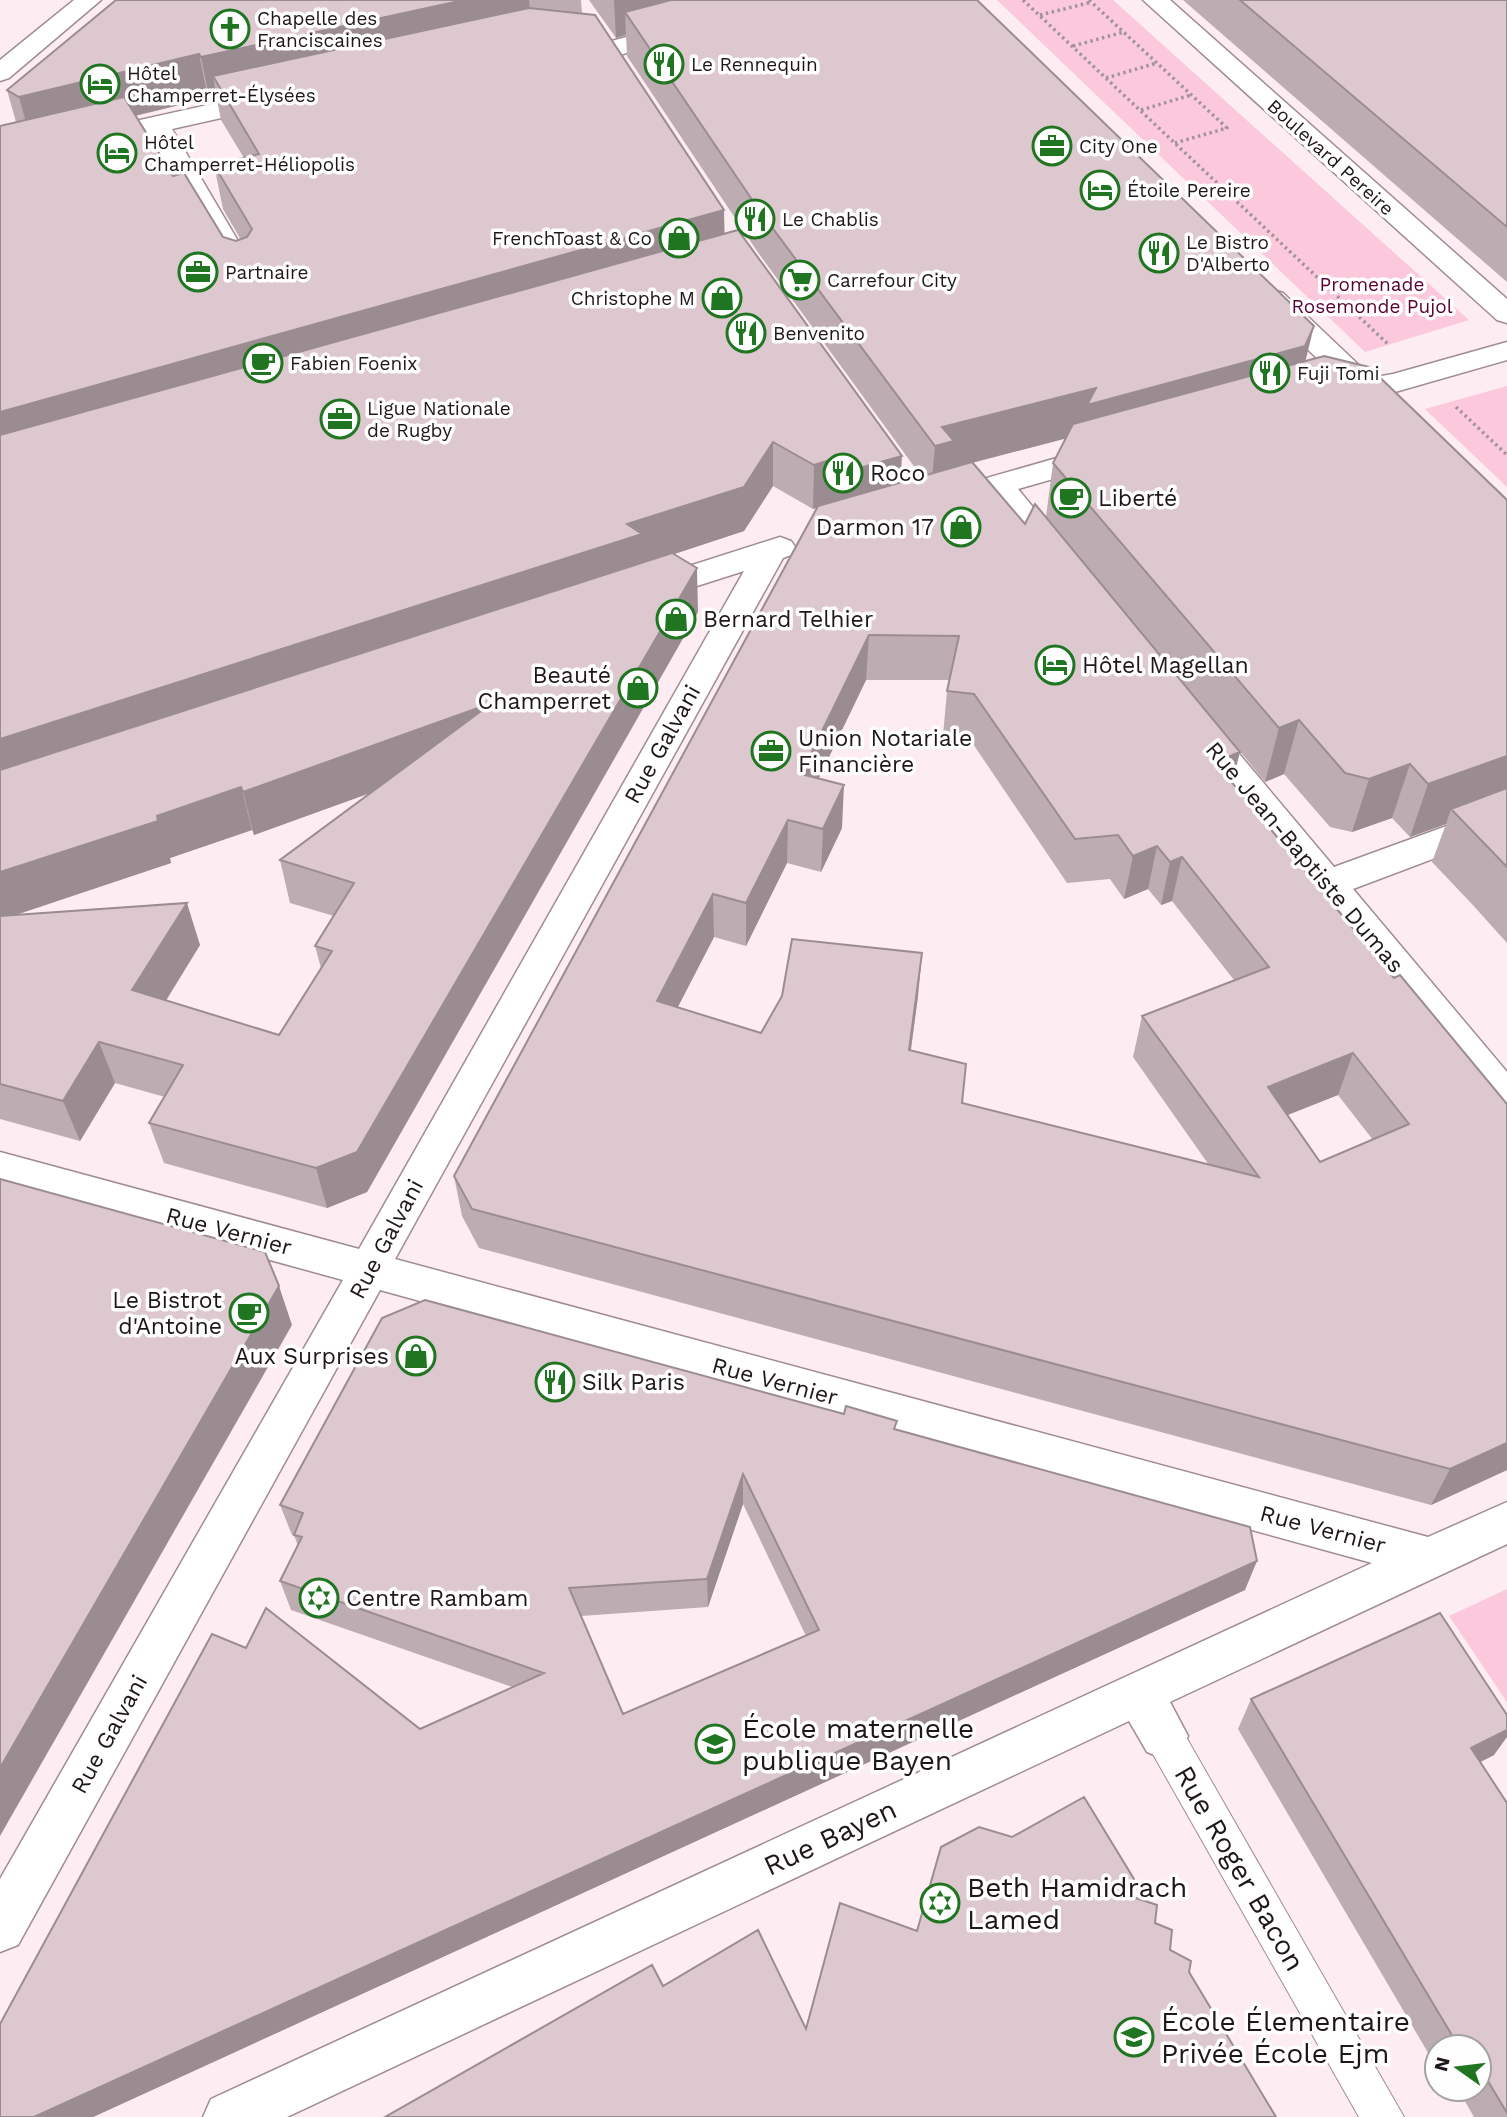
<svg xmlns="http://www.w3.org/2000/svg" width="1507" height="2117" viewBox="0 0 1507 2117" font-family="'Work Sans',sans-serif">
<rect width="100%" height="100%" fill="#fdecf2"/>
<path fill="#fbc8dc" d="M997,0H1113L1469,320L1365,352Z
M1507,386V487L1425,409Z
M1507,1589V1702L1449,1616Z"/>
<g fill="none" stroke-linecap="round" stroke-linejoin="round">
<defs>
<path id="pedestrian" d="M1164,1717L1178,1723L1404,2117H1359L1150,1749L1145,1736L1150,1723Z"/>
<path id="minor" d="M678,23L687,26L691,31L687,36L609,58L557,49L553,44L557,39L566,36L608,42Z
M271,91L280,93L284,99L280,105L172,129L251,263L247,269L237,271L227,269L149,134L0,167V151Z
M1507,342V360L1395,392L1336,402L1325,400L1321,393L1325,386L1393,374Z
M1102,445L1113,448L1117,455L1113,462L1018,489L1070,552L1075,560L1070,568L1059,571L1048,568L991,497L942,511L931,508L926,501L931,494Z
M780,537L791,541L796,548L791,555L783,558L395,1259L1428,1537L1507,1502V1544L1170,1702L1188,1736L1181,1752L1164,1759L1147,1752L1129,1721L287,2117H203L211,2099L1372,1563L380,1290L18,1945L0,1952V1879L343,1280L0,1186V1152L359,1249L744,571L647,602L636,599L631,591L636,583Z
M1202,721L1214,724L1334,867L1507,804V831L1353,889L1507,1072V1116L1493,1111L1190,742L1185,733L1190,724Z"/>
<path id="secondary" d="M74,0H101L9,78L0,81V60Z
M1143,0H1170L1507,299V323L1497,320Z
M1273,290L1283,293L1384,389L1388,396L1384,403L1373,405L1362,403L1263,305L1259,299L1263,293Z"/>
</defs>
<use href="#pedestrian" stroke="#a08c94" stroke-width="2"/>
<use href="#minor" stroke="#a08c94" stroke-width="3"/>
<use href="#secondary" stroke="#a08c94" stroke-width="3"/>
<path stroke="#a09498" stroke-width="3.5" stroke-dasharray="2.5 3.5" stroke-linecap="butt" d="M1023,0L1389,345
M1089,0L1227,128L1175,143
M1040,15L1092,2
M1073,46L1124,32
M1106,78L1157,63
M1141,110L1191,95
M1456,407L1507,455"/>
<use href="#pedestrian" fill="#fff" fill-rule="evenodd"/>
<use href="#minor" fill="#fff" fill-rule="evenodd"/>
<use href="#secondary" fill="#fff" fill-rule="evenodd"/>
</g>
<path fill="#beacb3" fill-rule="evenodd" d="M116,0H581L582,14L725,234L900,482L921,476L759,254L627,56L626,35L616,38L589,0H977L1306,361L1507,500V943L1471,903L1432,862L1446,824L1410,837L1392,818L1352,832L1330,827L1284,774L1265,782L1238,749L1232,783L1394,978L1507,1470L1431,1505L479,1248L462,1216L454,1176L817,507L813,509L773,486L744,531L674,554L698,612L367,1192L327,1208L164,1163L149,1123L165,1097L115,1083L80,1141L0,1119V126L16,122L7,90ZM208,98L210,101L217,100L221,120L244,158L214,165L223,209L241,240L236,241L223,237L173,176L135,116ZM1066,438L1053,463L1046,517L1025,524L972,463ZM866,680H949L947,691L943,735L969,738L1067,883L1110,879L1124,899L1148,889L1161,905L1172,901L1234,980L1142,1016L1133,1057L1209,1165L962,1103L911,1050L918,996L761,1033L678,1007L714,937L746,946L787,863L821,872L842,828L819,778ZM371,792L280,860L290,903L334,916L315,946L321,968L279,1035L166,1001L200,945L16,915L171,863L170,858L252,830L254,835ZM1338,1095L1373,1140L1320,1162L1287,1115Z
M1183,0H1507V282Z
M896,1430L1245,1590L93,2117L420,1729L512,1687L291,1610L280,1581L298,1546L294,1535H292L280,1505ZM743,1504L806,1636L623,1714L581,1616L708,1607Z
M1251,1699L1494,1755L1480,1762L1507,1803V2117H1474L1458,2089H1479V2047H1437V2068L1238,1729Z"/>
<path fill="#9b8c92" d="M464,0H529L531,29L213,76L217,100L210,101L201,57Z
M614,0H758L625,12L626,35L616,38Z
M199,54L208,98L31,141L19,97Z
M724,210L725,254L0,460V412Z
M1314,326L1303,371L1083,434L952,468L931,491L935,446L942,427Z
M773,442V486L744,531L644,564L0,788V739L627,524Z
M846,455L902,456L899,500L834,502L813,509L814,465Z
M697,568L698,612L367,1192L327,1208L316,1168Z
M869,635L866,680L800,817L801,774Z
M492,703L498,747L254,835L243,792Z
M1299,720L1284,774L1265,782L1279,728Z
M1240,752L1229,796L1215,762Z
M1507,756V802L1451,809L1446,824L1410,837L1428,784Z
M1410,764L1392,818L1352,832L1369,779Z
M844,785L842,828L821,872L823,829Z
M241,787L252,830L170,858L171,863L0,920V872Z
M788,820L787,863L746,946V903Z
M1157,846L1148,889L1124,899L1133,856Z
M1182,857L1172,901L1161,905L1170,862Z
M713,894L714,937L659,1043L657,1001Z
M187,903L200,945L146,1032L132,990Z
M922,953L918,996L905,1091L909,1050Z
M99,1042L115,1083L80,1141L63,1101Z
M1353,1053L1338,1095L1255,1128L1268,1087Z
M279,1286L292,1325L0,1836V1768Z
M1507,1443V1470L1431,1505L1450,1469Z
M743,1474V1504L708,1607L707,1579Z
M1257,1561L1245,1590L93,2117H34Z
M1507,1730V1737L1494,1755L1451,1777L1471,1748Z"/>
<path fill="#ddc8d0" stroke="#9b8c92" stroke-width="2" fill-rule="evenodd" d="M116,0H464L201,57L199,54L19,97L7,90Z
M671,0H977L1314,326L1305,346L1087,405L1096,388L942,427L954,441L935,446L759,210L625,12Z
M1240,0H1507V227Z
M529,8L595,15L724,210L0,412V126L124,97L173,176L184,173L223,237L236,241L247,237L252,229L214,165L259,154L213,76Z
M738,230L902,456L835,475L846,455L814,465L773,442L744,487L627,524L642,534L0,739V435Z
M1324,356L1369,367L1507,500V756L1428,784L1410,764L1369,779L1345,773L1299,720L1279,728L1053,463L1073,424Z
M972,462L1025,524L1035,504L1240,752L1215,762L1394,978L1400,975L1507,1104V1443L1450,1469L472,1209L454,1176L818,506ZM869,635L959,636L947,691L974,694L1075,839L1118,835L1133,856L1157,846L1170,862L1182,857L1269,967L1142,1016L1259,1177L962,1103L966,1064L909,1050L922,953L792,939L782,996L761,1033L657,1001L713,894L746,903L788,820L823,829L844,785L801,774ZM1353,1053L1409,1124L1320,1162L1268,1087Z
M672,553L697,568L357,1152L316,1168L149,1123L183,1065L99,1042L63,1101L0,1084V916L187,903L132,990L279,1035L332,951L315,946L354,883L280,860L492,703L243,792L241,787L157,816L158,821L0,872V770Z
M1507,788V867L1451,809Z
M0,1179L265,1252L279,1286L0,1768Z
M425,1300L844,1414L846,1406L897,1421L894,1429L1250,1527L1257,1561L34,2117H0V2024L212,1634L246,1648L266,1608L420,1729L544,1673L280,1581L302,1537L294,1535L303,1513L280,1505L382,1318ZM743,1474L819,1630L623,1714L569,1588L707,1579Z
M1440,1613L1507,1715V1730L1471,1748L1507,1803V2113L1479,2066V2047H1459L1251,1699Z
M1084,1797L1134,1879L1130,1896L1157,1905L1155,1923L1172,1930L1170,1950L1191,1961L1189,1972L1276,2117H385L652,1965L663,1986L758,1930L806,2029L840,1903L917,1931L941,1847L979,1827L1012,1837Z"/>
<defs>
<symbol id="church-ring" viewBox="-11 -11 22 22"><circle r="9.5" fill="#fefefe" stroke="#207520" stroke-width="1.5"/><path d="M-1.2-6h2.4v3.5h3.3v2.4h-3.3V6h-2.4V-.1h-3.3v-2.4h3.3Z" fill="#207520"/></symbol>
<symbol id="restaurant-ring" viewBox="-11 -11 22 22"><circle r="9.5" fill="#fefefe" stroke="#207520" stroke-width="1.5"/><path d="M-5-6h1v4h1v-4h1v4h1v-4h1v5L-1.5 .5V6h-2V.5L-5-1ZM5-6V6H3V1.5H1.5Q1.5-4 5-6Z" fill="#207520"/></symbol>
<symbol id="hotel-ring" viewBox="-11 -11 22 22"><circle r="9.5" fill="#fefefe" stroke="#207520" stroke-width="1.5"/><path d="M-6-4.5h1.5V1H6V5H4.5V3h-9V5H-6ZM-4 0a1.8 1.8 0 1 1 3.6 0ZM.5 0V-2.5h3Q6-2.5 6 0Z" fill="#207520"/></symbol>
<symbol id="office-ring" viewBox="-11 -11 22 22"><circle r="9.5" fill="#fefefe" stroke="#207520" stroke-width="1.5"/><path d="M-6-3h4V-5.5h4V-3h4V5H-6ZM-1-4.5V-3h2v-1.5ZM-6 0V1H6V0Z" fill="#207520"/></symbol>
<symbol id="shop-ring" viewBox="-11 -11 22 22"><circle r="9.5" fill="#fefefe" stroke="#207520" stroke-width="1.5"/><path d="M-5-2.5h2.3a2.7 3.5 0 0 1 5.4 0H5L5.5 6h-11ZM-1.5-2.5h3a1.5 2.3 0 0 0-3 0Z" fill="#207520"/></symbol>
<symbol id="supermarket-ring" viewBox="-11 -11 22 22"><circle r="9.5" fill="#fefefe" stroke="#207520" stroke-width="1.5"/><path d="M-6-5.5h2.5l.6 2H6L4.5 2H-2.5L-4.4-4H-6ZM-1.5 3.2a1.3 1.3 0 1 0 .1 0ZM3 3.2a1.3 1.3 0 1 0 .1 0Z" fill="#207520"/></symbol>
<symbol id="cafe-ring" viewBox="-11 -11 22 22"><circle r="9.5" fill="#fefefe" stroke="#207520" stroke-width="1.5"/><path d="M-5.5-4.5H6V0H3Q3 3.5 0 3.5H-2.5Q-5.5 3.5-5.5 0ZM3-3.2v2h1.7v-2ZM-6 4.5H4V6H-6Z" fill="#207520"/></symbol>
<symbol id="synagogue-ring" viewBox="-11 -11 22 22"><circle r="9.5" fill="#fefefe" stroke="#207520" stroke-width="1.5"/><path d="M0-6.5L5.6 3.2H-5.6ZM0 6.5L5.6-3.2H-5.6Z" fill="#207520"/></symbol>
<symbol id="school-ring" viewBox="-11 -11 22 22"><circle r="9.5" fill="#fefefe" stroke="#207520" stroke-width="1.5"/><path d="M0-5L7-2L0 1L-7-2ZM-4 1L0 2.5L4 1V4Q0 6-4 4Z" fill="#207520"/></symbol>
</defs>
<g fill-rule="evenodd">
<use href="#church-ring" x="208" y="7" width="44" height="44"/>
<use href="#restaurant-ring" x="642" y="42" width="44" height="44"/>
<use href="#hotel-ring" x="78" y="62" width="44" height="44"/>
<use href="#office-ring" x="1030" y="124" width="44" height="44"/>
<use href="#hotel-ring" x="95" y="131" width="44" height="44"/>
<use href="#hotel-ring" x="1078" y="168" width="44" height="44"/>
<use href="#restaurant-ring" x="733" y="197" width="44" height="44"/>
<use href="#shop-ring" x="657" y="216" width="44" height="44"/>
<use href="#restaurant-ring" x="1137" y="231" width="44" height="44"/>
<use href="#office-ring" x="176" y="250" width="44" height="44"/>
<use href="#supermarket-ring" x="778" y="258" width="44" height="44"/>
<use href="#shop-ring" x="700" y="276" width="44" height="44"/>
<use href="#restaurant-ring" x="724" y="311" width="44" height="44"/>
<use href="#cafe-ring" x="241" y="341" width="44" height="44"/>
<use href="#restaurant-ring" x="1248" y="351" width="44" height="44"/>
<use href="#office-ring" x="318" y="397" width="44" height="44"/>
<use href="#restaurant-ring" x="821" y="451" width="44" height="44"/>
<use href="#cafe-ring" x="1049" y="476" width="44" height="44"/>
<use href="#shop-ring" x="939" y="505" width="44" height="44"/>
<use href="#shop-ring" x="654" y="597" width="44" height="44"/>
<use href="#hotel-ring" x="1033" y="643" width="44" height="44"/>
<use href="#shop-ring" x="616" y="666" width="44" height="44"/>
<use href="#office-ring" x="749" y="729" width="44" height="44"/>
<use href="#cafe-ring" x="227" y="1291" width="44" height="44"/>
<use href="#shop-ring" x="394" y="1334" width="44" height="44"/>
<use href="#restaurant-ring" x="533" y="1360" width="44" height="44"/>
<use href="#synagogue-ring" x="297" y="1576" width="44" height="44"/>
<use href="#school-ring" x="693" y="1722" width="44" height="44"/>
<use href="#synagogue-ring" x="918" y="1881" width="44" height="44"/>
<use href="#school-ring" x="1112" y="2015" width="44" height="44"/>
</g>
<g text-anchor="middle" stroke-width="7" stroke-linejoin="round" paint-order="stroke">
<g font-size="19" fill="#1e171a" stroke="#fefefe" text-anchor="start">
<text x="257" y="25">Chapelle des<tspan x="257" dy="22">Franciscaines</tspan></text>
<text x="691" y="71">Le Rennequin</text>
<text x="127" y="80">Hôtel<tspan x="127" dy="22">Champerret-Élysées</tspan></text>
<text x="144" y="149">Hôtel<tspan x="144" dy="22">Champerret-Héliopolis</tspan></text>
<text x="1079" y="153">City One</text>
<text x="1127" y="197">Étoile Pereire</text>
<text x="782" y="226">Le Chablis</text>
<text x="652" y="245" text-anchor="end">FrenchToast &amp; Co</text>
<text x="1186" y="249">Le Bistro<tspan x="1186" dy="22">D'Alberto</tspan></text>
<text x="225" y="279">Partnaire</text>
<text x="827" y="287">Carrefour City</text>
<text x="695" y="305" text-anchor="end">Christophe M</text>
<text x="773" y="340">Benvenito</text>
<text x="290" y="370">Fabien Foenix</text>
<text x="1297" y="380">Fuji Tomi</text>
<text x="367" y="415">Ligue Nationale<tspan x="367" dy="22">de Rugby</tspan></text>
</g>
<g font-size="19" fill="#1e171a" stroke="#fefefe">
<text transform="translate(1331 157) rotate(42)" y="7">Boulevard Pereire</text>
</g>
<g font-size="19" fill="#580134" stroke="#fefefe">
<text x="1372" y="291">Promenade<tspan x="1372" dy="22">Rosemonde Pujol</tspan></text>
</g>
<g font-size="23" fill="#1e171a" stroke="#fefefe" text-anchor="start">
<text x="870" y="481">Roco</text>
<text x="1098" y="506">Liberté</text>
<text x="934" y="535" text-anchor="end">Darmon 17</text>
<text x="703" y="627">Bernard Telhier</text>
<text x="1082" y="673">Hôtel Magellan</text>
<text x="611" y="683" text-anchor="end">Beauté<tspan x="611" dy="26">Champerret</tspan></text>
<text x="798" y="746">Union Notariale<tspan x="798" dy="26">Financière</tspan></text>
<text x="222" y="1308" text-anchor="end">Le Bistrot<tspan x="222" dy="26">d'Antoine</tspan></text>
<text x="389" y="1364" text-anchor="end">Aux Surprises</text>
<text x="582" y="1390">Silk Paris</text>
<text x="346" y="1606">Centre Rambam</text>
</g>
<g font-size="23" fill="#1e171a" stroke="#fefefe">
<text transform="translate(662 744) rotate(-61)" y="8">Rue Galvani</text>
<text transform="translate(1305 857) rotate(50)" y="8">Rue Jean-Baptiste Dumas</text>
<text transform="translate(229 1231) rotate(15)" y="8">Rue Vernier</text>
<text transform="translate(386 1239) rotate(-62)" y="8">Rue Galvani</text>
<text transform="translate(775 1381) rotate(15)" y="8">Rue Vernier</text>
<text transform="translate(1323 1529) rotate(15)" y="8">Rue Vernier</text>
<text transform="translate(109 1734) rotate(-61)" y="8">Rue Galvani</text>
</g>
<g font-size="28" fill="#1e171a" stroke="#fefefe" text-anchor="start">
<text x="742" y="1738">École maternelle<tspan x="742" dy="32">publique Bayen</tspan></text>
<text x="967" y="1897">Beth Hamidrach<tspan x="967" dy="32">Lamed</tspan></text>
<text x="1161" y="2031">École Élementaire<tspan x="1161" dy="32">Privée École Ejm</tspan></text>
</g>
<g font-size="28" fill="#1e171a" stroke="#fefefe">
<text transform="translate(830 1837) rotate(-25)" y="10">Rue Bayen</text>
<text transform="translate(1240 1868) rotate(60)" y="10">Rue Roger Bacon</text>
</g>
</g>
<g transform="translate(1458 2068) rotate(284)"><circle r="33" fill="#fefefe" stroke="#a4a2a3" stroke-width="2"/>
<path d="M0-5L12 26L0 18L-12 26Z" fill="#207520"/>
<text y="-10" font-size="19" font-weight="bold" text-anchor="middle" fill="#1e171a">N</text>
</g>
</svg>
